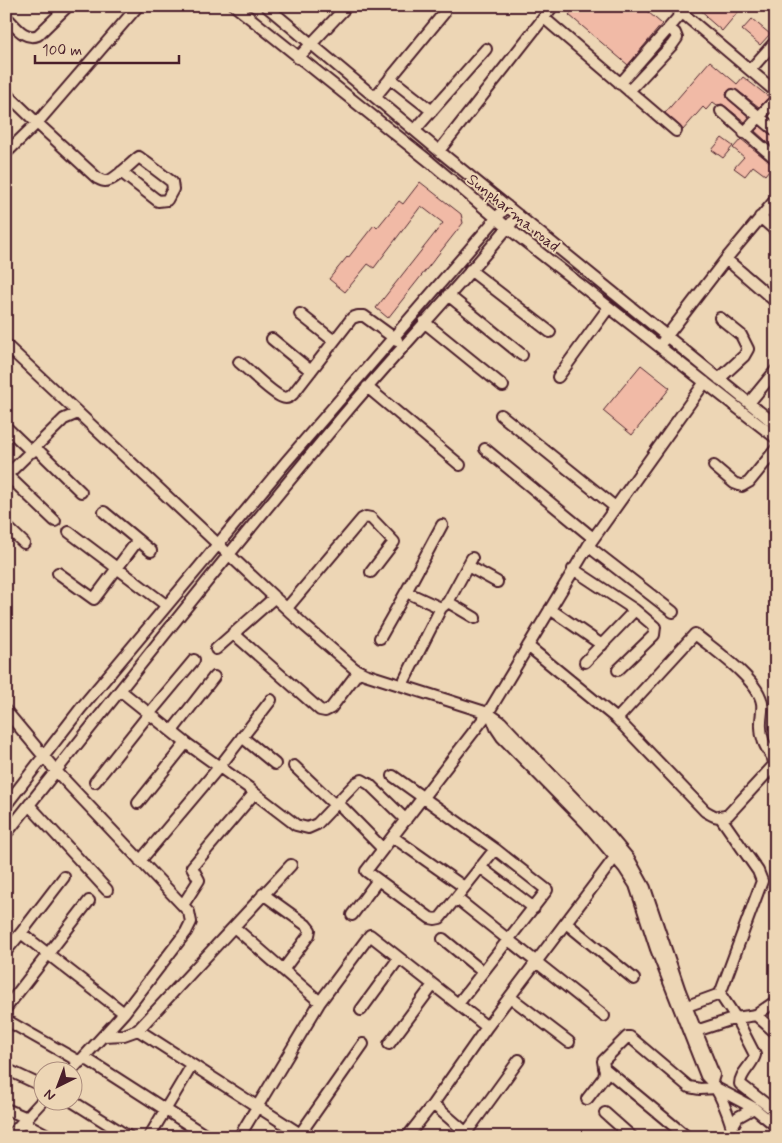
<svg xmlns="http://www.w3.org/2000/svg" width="782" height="1143" viewBox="0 0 782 1143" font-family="Mynerve,sans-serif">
<rect width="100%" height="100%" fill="#edd6b5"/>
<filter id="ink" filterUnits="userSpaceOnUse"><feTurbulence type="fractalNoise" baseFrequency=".02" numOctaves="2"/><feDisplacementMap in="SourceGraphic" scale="10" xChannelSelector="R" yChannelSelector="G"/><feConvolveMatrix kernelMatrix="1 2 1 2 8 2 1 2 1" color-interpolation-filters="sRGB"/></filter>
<g filter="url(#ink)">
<path fill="#f1baa6" stroke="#4a1f2b" d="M576,6H641L662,24L628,65L569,15Z
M696,6H743L722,31L706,17L707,16Z
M752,19L770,34L760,45L742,30Z
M710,61L737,84L743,77L769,97L759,107L737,90L730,89L726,93L727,98L749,117L745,122L725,106L722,104L717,105L713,102L706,110L703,107L683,130L680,126L665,113Z
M760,126L776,138V150L755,131Z
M722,138L733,146L723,158L712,150Z
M741,139L773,165L765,175L753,166L745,176L734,168L744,157L733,148Z
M420,182L461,214L463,223L388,318L376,308L443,223L421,206L374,268L368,264L345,292L329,279L347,257L348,258L374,225L377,228L399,201L403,204Z
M641,365L670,388L632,435L603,411Z"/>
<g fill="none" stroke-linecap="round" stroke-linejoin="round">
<defs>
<path id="minor" d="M235,6L430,162L508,228L776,438
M266,6L439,151L776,425
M674,6L776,92
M6,17C15,25 24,41 38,35L68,6
M544,18L676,131
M298,58L347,6
M750,70L776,41
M390,78L432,111
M620,84L682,13
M629,91L672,45L677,38L675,33L669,28
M6,93L37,123L97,178C99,179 102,181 105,181C113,182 132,162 139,157L172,182L173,189L167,200L158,201L121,172
M733,95L776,131
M375,97L444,13
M721,111L776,159
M415,130L486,49
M744,133L776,99
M439,151L553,6
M6,153L37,123L138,6
M760,217L776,231
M726,259L776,302
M470,270L550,332
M448,295L522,355
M300,314L334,341
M424,322L503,386
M272,339L311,371
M663,341L726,259L776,199
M6,345L305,626L355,669L365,674L488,713L501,722L517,739L609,835L629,859L645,888L680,991L714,1075L712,1081
M239,362C249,370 271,393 282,397C286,399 290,397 293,394L352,318L358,316H364L397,340
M558,377L609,307
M719,379L744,356L748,349L741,335L720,318
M367,387L460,465
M749,403L776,370
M501,415L615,507
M6,427L32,452
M36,448L81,492
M485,449L593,538
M714,466L734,483L742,486L749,482L776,449
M7,475L55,521
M6,476L64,419L78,413
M104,512L151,551
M6,526L24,543
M69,532L166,605
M588,546L673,612
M468,566L497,582
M573,569L635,610L655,627L654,635L618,670
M58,573L94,599L138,540
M406,592L442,525
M448,602L475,618
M287,608L362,519L366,517L371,518L394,542L371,572
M550,609L602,645
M233,633L320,710L325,711L331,708L359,671
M380,638L406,592L441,608L448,602L472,558
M528,646L617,719L705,811C713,816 718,819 728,815L774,765
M216,649L275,597
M585,662L635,610
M402,685L441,608
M121,691L186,743L249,788L253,792L252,796L192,867L199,880L183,905
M6,711L56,771L189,912L191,922L186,932L124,1013L72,1070
M491,715L496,728L502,737L586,823L624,868L635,885L656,949L706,1076C719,1087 731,1120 734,1137
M617,719L695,634C713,649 758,679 762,703C763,709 761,716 761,722C760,737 765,747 773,758
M172,731L214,677
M242,737L275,764
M776,746L773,758L776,776
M294,766L335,805
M393,776L495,849L547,890L458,1004
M95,782L149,714L194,660
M253,792L296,825L308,828L317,824L356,783L362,780L369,784L406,820
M337,802L383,849
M138,803L186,743
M6,805L81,708L200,566L286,462L507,206
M29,805L107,890
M721,818L758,871L762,881L720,994L736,1018L755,1055C752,1066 740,1073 740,1084L776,1112
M6,834C117,694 228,553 343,416C400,348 462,284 518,215
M393,837L464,887
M495,849L440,918L435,919L430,918L366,871L488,713L588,546L705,382
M140,861L220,766L271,700
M480,867L534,908
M263,894L306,925L310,930L309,935L283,970
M456,898L604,1016
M352,915L378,880
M566,923L634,979
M234,927L320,1002L239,1137
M21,933L64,877
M443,939L483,972
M6,951L21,933L124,1013
M510,997L569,1042
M320,1002L370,935L487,1027
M687,1006L720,994
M6,1008L89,901
M361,1010L399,958
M756,1015L776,1033
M6,1020L80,1062
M138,1030L305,1137
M696,1031L736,1018L756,1015L776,1001
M104,1036L124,1035L138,1030L291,865
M389,1044L433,985
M85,1058L208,1137
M604,1068L687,1137
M6,1069L42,1086
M587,1099L604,1077L605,1072L603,1061L627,1037H630L689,1087L700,1089L716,1088L754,1108L776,1126
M70,1100L129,1137
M433,1104L470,1136
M6,1109L27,1118
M605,1113L632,1137
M23,1122L51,1137
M732,1127L738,1117L754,1108
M466,1133L519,1060
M300,1134L363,1044
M9,1137L43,1100
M149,1137L192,1065
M407,1137L433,1104L487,1027L619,852"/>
</defs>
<use href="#minor" stroke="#4a1f2b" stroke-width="14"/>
<use href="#minor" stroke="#edd6b5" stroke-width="10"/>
</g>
</g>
<g text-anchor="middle" stroke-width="4" stroke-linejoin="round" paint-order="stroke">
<g font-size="16" fill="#4a1f2b" stroke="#edd6b5">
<text transform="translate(514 212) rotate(39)" y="6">Sunpharma road</text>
</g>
</g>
<rect width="782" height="1143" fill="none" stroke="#edd6b5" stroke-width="25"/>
<rect x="12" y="12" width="757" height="1118" fill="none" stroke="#4a1f2b" stroke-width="2" filter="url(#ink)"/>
<g transform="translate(58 1086) rotate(222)"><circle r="24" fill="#edd6b5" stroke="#ac8d7e"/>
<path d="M0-4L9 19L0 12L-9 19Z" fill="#4a1f2b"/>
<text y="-8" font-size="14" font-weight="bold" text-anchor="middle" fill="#4a1f2b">N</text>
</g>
<path d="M35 55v8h144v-8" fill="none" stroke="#4a1f2b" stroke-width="2.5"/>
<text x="42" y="55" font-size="15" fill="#4a1f2b" stroke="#edd6b5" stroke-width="4" paint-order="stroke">100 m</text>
</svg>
